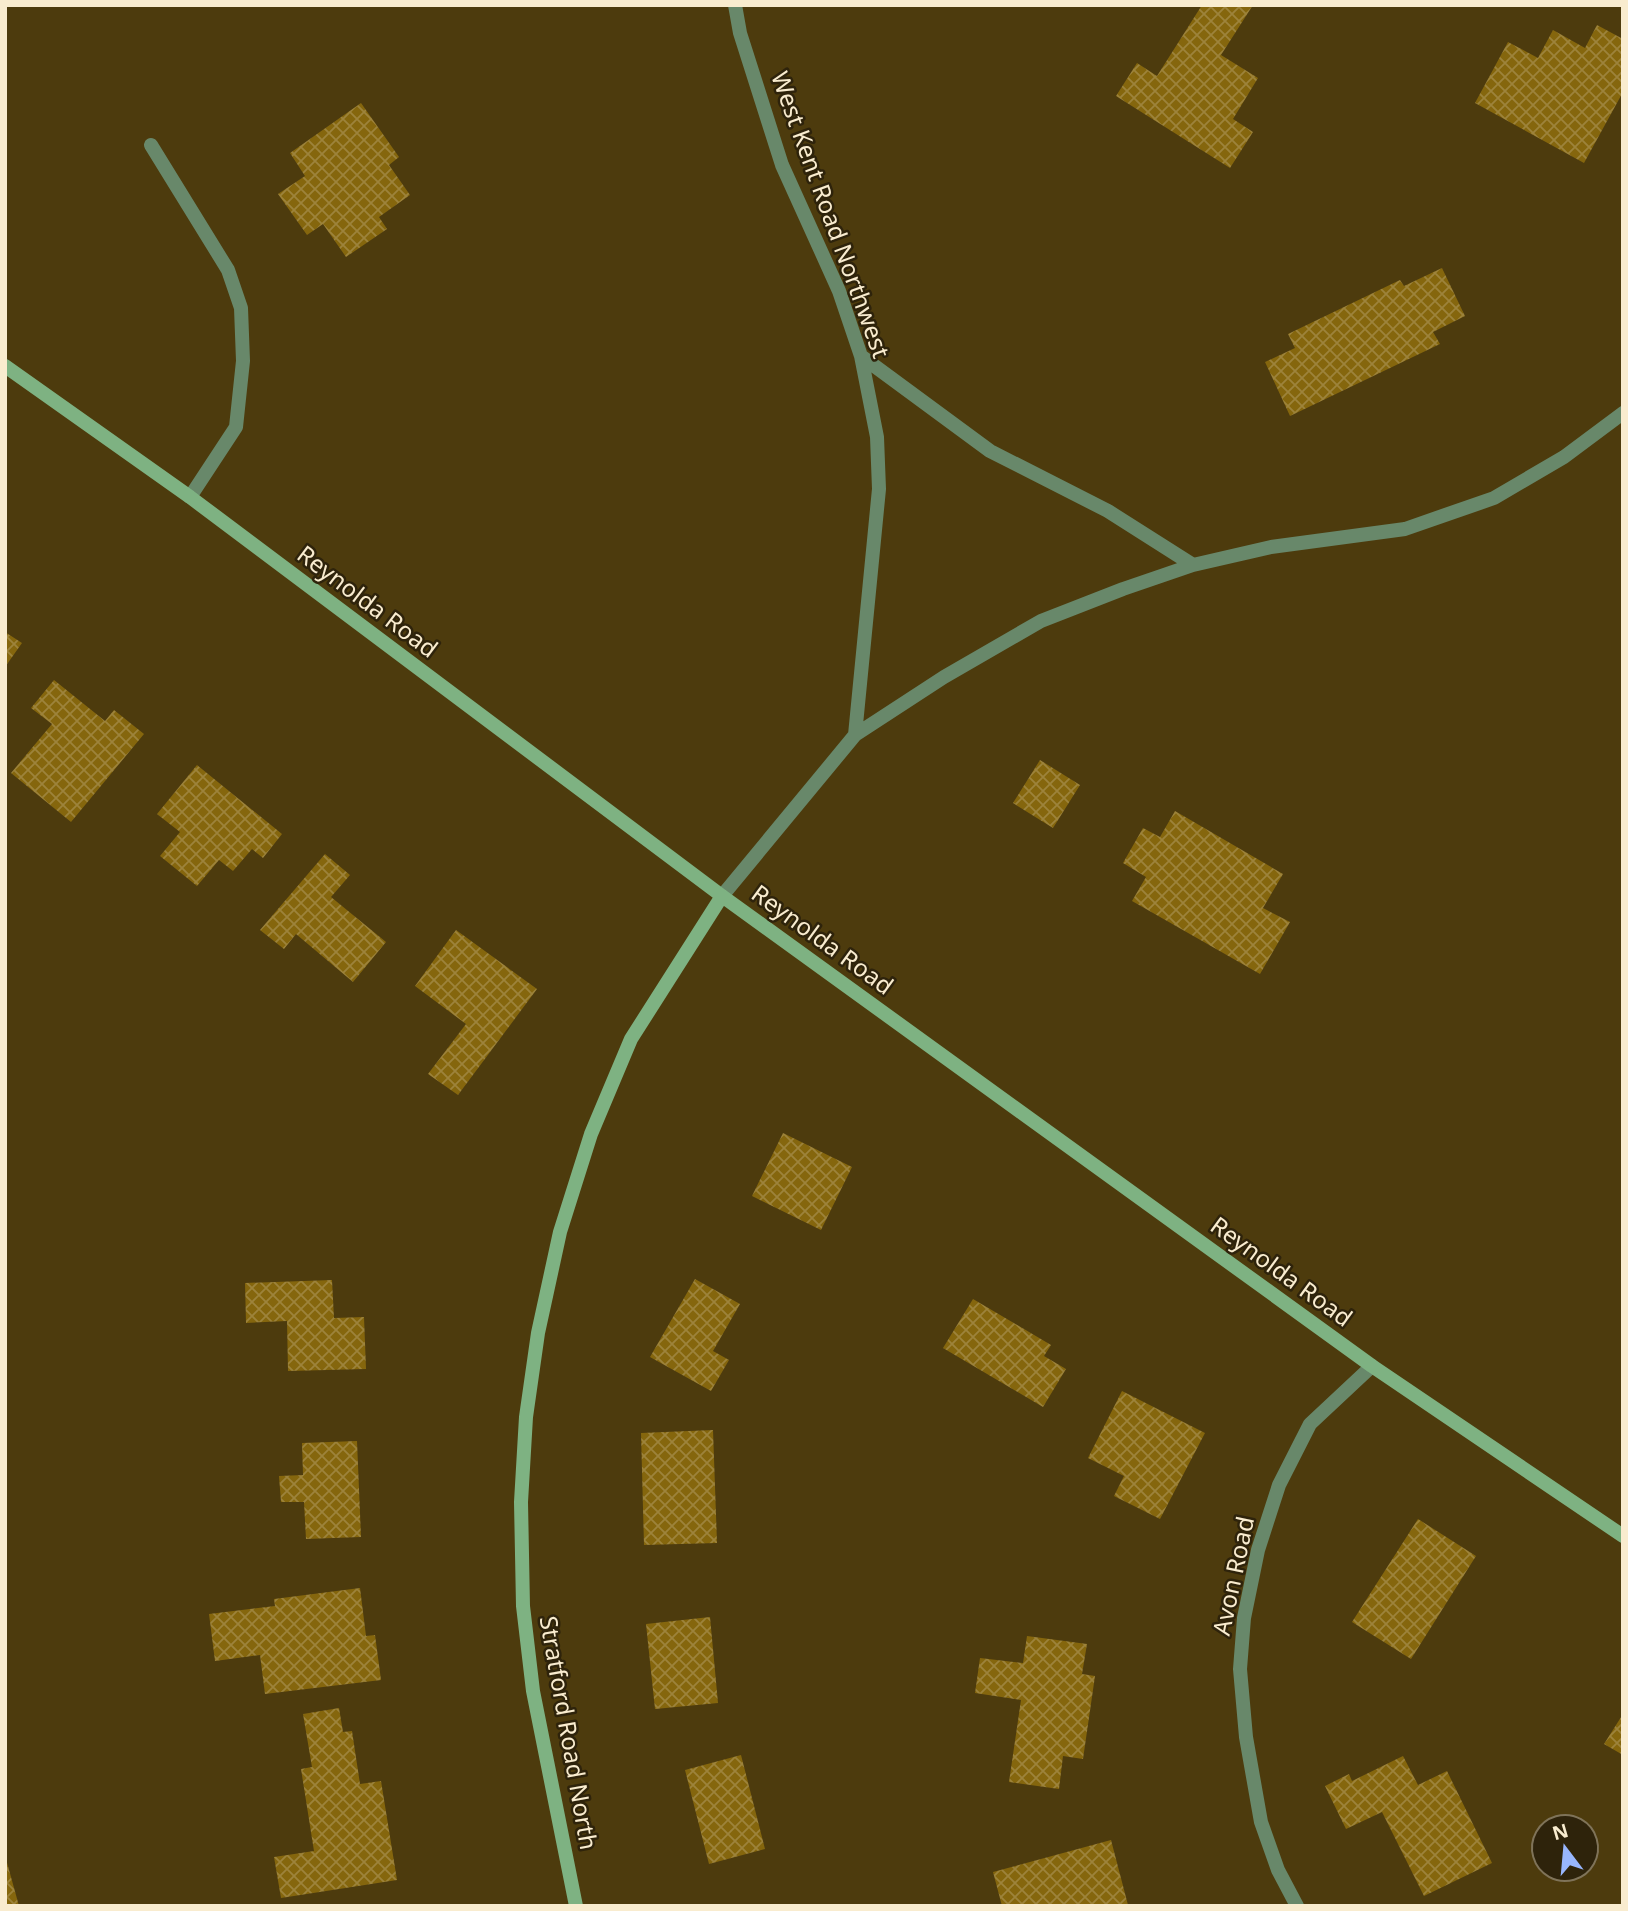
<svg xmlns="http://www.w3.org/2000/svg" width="1628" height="1911" viewBox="0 0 1628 1911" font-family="'Noto Sans',sans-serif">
<defs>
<pattern id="building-cross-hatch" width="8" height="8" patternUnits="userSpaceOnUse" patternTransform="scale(1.75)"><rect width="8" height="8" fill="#85660d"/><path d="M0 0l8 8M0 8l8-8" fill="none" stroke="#9d833b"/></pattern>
</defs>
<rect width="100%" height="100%" fill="#4d3b0d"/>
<path fill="url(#building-cross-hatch)" d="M1202,5H1253L1221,55L1258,78L1233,119L1253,132L1230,168L1116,96L1137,63L1157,76Z
M1597,25L1623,39V92L1584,163L1475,103L1508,42L1538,58L1553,30L1585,48Z
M361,103L399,157L389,165L410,195L379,217L387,229L346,257L323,224L307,235L278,194L305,176L290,153Z
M1442,268L1465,316L1433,332L1440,344L1290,416L1265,362L1295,348L1288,334L1400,280L1404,286Z
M5,632L22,643L5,667Z
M54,680L105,721L114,710L144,734L71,822L11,773L52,724L31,708Z
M1040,760L1080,785L1053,828L1013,803Z
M197,765L282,834L263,858L252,849L233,871L219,860L197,886L160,856L180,832L157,814Z
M1175,811L1283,874L1263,908L1290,922L1260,974L1132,901L1146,877L1123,863L1143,828L1160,837Z
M325,854L350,875L331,897L386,942L353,982L296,934L284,949L260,930Z
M456,930L537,989L458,1095L428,1074L466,1024L415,986Z
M783,1133L852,1167L821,1230L752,1196Z
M695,1279L740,1304L713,1351L729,1360L711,1391L650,1357Z
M332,1280L334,1318L364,1317L366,1369L288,1371L287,1321L246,1323L245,1283Z
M973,1299L1051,1345L1044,1356L1066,1369L1043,1407L943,1348Z
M1122,1391L1205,1433L1160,1519L1114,1496L1124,1476L1088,1458Z
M713,1430L717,1543L644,1545L641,1433Z
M357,1441L361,1537L306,1539L304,1502H281L279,1476L303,1475L302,1443Z
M1418,1519L1476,1556L1411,1659L1352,1622Z
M360,1588L366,1636L375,1635L381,1680L265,1694L260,1655L215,1661L209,1614L275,1606L274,1599Z
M710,1617L718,1703L655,1709L646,1624Z
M1027,1636L1087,1644L1082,1674L1095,1676L1083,1759L1063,1756L1059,1789L1009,1782L1021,1700L975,1693L980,1658L1023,1663Z
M339,1708L343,1732L352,1731L360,1784L381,1781L397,1880L281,1898L274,1857L314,1851L301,1769L312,1767L303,1714Z
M1623,1714V1755L1604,1744Z
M741,1755L765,1849L709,1864L685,1770Z
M1403,1756L1418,1785L1447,1771L1492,1863L1424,1896L1382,1812L1346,1829L1325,1786L1349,1774L1352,1781Z
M1111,1840L1128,1905L1002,1906L993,1872Z
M6,1859L19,1906H5Z"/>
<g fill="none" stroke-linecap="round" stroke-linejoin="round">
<path stroke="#68886a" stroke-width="14" d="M151,145L228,270L241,308L243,361L236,427L190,497"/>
<path stroke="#68886a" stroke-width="14" d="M735,5L740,33L782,165L839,291L861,356L877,437L879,489L855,735
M861,356L990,451L1108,511L1193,565L1271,547L1405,529L1494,498L1564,457L1623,413
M722,896L855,735L944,677L1041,621L1123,589L1193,565
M1297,1906L1278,1870L1261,1822L1246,1737L1240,1669L1244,1618L1258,1550L1279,1485L1310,1424L1372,1366"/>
<path stroke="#7eb282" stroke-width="14" d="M5,366L190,497L722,896L1372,1366L1623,1536
M576,1906L533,1691L523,1606L521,1502L526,1417L538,1333L560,1232L591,1134L631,1039L722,896"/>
</g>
<g text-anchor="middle" stroke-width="5" stroke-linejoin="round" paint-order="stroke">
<g font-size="24" fill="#f9eccf" stroke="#2e230b">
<text transform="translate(830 215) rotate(70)" y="8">West Kent Road Northwest</text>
<text transform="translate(367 602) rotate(37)" y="8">Reynolda Road</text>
<text transform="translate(822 940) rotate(36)" y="8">Reynolda Road</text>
<text transform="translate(1281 1272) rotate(36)" y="8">Reynolda Road</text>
<text transform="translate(1234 1576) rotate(-78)" y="8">Avon Road</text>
<text transform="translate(568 1733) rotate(80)" y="8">Stratford Road North</text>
</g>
</g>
<rect width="1628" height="1911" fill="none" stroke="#f9eccf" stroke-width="14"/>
<g transform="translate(1565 1848) rotate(344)"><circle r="33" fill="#2e230b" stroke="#7f7359" stroke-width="2"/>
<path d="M0-5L12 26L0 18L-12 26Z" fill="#98b6fd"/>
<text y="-10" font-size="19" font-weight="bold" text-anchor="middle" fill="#f9eccf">N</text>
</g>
</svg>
